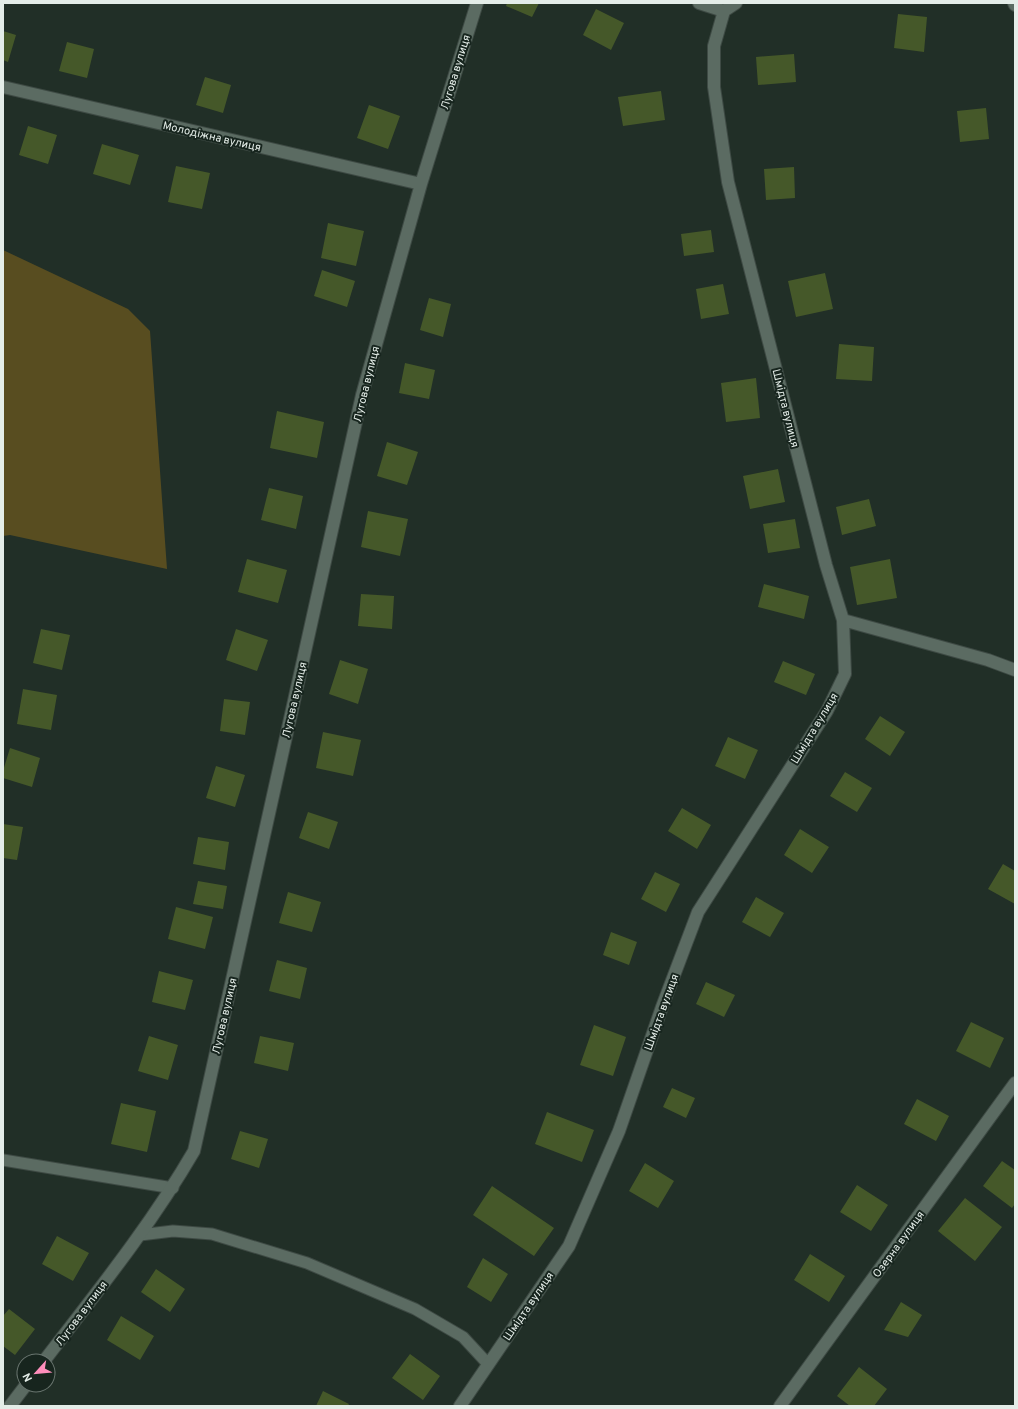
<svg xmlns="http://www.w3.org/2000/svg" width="1018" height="1409" viewBox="0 0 1018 1409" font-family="Overpass,sans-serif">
<rect width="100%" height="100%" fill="#212f27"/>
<path fill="#584d20" d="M3,250L128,309L150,331L167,569L10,535L3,536Z"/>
<path fill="#455829" d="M507,3H539L532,17L506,6Z
M596,9L624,23L611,50L583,35Z
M898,14L927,17L924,52L894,48Z
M3,31L16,35L8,62L3,60Z
M67,42L94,49L87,78L59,71Z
M794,54L796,82L758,85L756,57Z
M205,77L231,85L223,113L196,105Z
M661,91L665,120L623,126L618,97Z
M369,105L400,116L388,149L357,138Z
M986,108L989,139L960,142L957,111Z
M28,126L57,135L48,164L19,155Z
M102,144L139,155L130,185L93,174Z
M176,166L210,173L202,209L168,202Z
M794,167L795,198L766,200L764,169Z
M328,223L364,231L356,266L321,258Z
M711,230L714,252L684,256L681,234Z
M322,270L355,281L347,307L314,296Z
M825,273L833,309L796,317L788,281Z
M723,284L729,314L701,319L696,289Z
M429,298L451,304L443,337L420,330Z
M839,344L874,347L872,381L836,379Z
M405,363L435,370L429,399L399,393Z
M756,378L760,418L726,422L721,383Z
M277,411L324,422L317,458L270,448Z
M387,442L418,452L407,485L377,476Z
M778,469L785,502L750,509L743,476Z
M269,488L303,496L296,529L261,520Z
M869,499L876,526L842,535L836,507Z
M368,511L408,519L400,556L361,547Z
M795,519L800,548L768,553L763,524Z
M247,559L287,570L278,603L238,592Z
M890,559L897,598L857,605L850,567Z
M764,584L809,596L804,619L758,607Z
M361,594L394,596L392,629L358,626Z
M41,629L70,635L62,670L33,663Z
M236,629L268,640L257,671L226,660Z
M340,660L368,669L358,704L329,694Z
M783,661L815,674L806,695L774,682Z
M23,689L57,695L51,730L17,724Z
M224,699L250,702L245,735L220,731Z
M880,716L905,732L890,756L865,739Z
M323,732L361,740L353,776L316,768Z
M728,737L758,750L745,779L715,766Z
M10,748L40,758L32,787L3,778V771Z
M216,766L245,775L235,807L206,798Z
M845,772L872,788L857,812L830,796Z
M682,808L711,825L697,849L668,831Z
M308,812L338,822L329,849L299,838Z
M3,824L23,827L17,860L3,858Z
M800,829L829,847L812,873L784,855Z
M198,837L229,842L225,870L193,864Z
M1003,864L1015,871V904L988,889Z
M655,872L680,884L666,912L641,899Z
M198,881L227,886L223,909L193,904Z
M288,892L321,902L312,932L279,923Z
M756,897L784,913L770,937L742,922Z
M176,907L213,917L205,949L168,939Z
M611,932L637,942L629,965L603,955Z
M277,960L307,968L300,999L269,991Z
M159,971L193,980L185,1010L152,1002Z
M706,982L735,995L724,1017L696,1004Z
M971,1022L1004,1038L990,1068L956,1051Z
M594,1025L626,1037L613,1076L580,1065Z
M149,1036L178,1045L168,1080L138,1071Z
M260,1036L294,1043L288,1071L254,1063Z
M672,1088L695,1098L686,1118L663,1107Z
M917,1099L949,1116L936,1141L904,1124Z
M121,1103L156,1111L147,1152L111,1144Z
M547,1112L594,1130L582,1162L535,1144Z
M240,1131L268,1139L259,1168L231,1159Z
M1002,1161L1015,1170V1204L1012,1208L983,1186Z
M645,1163L674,1181L658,1208L629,1191Z
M857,1185L888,1205L871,1231L840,1212Z
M492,1186L554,1228L534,1256L473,1215Z
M965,1198L1002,1227L975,1261L938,1231Z
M57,1236L89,1253L73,1281L42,1264Z
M810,1254L845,1276L829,1302L794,1280Z
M483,1258L508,1274L491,1302L467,1287Z
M156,1269L185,1289L170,1312L141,1292Z
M901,1302L922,1315L908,1337L884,1330Z
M9,1309L35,1329L15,1355L3,1346V1316Z
M121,1316L154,1336L140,1360L107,1340Z
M410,1354L440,1376L423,1400L392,1378Z
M859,1367L887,1389L874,1406H850L837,1396Z
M323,1391L349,1404L348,1406H316Z"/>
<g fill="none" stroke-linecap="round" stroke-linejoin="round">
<defs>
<path id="lane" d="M3,1160L173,1188
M140,1235L173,1231L212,1234L307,1263L415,1309L463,1337L488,1364"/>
<path id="street" d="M699,3L724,11
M1014,3L1015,5
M724,11L736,3
M3,87L421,184
M843,620L988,660L1015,670
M44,1361C97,1292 151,1225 194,1151L362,395L421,184L477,3
M10,1406L26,1385
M460,1406L569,1246L619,1131L662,1007L698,912L827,711L845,674L843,620L826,565L728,182L714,87V46L724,11
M780,1406L1015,1083"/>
</defs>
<use href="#lane" stroke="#3e4a44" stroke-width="13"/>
<use href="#street" stroke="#3e4a44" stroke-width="14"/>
<use href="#lane" stroke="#5b6b62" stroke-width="11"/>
<use href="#street" stroke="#5b6b62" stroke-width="12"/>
</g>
<g text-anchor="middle" stroke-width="4" stroke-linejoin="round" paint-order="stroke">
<g font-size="11" fill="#e4ede8" stroke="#17251e">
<text transform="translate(455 72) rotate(-73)" y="4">Лугова вулиця</text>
<text transform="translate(212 136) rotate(13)" y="4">Молодіжна вулиця</text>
<text transform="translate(366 384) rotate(-76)" y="4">Лугова вулиця</text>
<text transform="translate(786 408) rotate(76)" y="4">Шмідта вулиця</text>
<text transform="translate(294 700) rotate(-77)" y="4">Лугова вулиця</text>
<text transform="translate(814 728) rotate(-59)" y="4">Шмідта вулиця</text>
<text transform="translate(661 1012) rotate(-70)" y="4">Шмідта вулиця</text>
<text transform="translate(224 1016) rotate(-77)" y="4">Лугова вулиця</text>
<text transform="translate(898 1244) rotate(-54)" y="4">Озерна вулиця</text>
<text transform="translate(528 1306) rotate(-56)" y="4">Шмідта вулиця</text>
<text transform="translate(81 1313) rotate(-53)" y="4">Лугова вулиця</text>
</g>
</g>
<rect width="1018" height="1409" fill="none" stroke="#e4ede8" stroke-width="8"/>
<g transform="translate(36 1373) rotate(243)"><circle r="19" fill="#17251e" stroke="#69756f"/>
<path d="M0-3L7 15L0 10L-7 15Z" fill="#fe8ebb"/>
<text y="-6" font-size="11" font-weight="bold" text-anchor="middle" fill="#e4ede8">N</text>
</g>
</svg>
